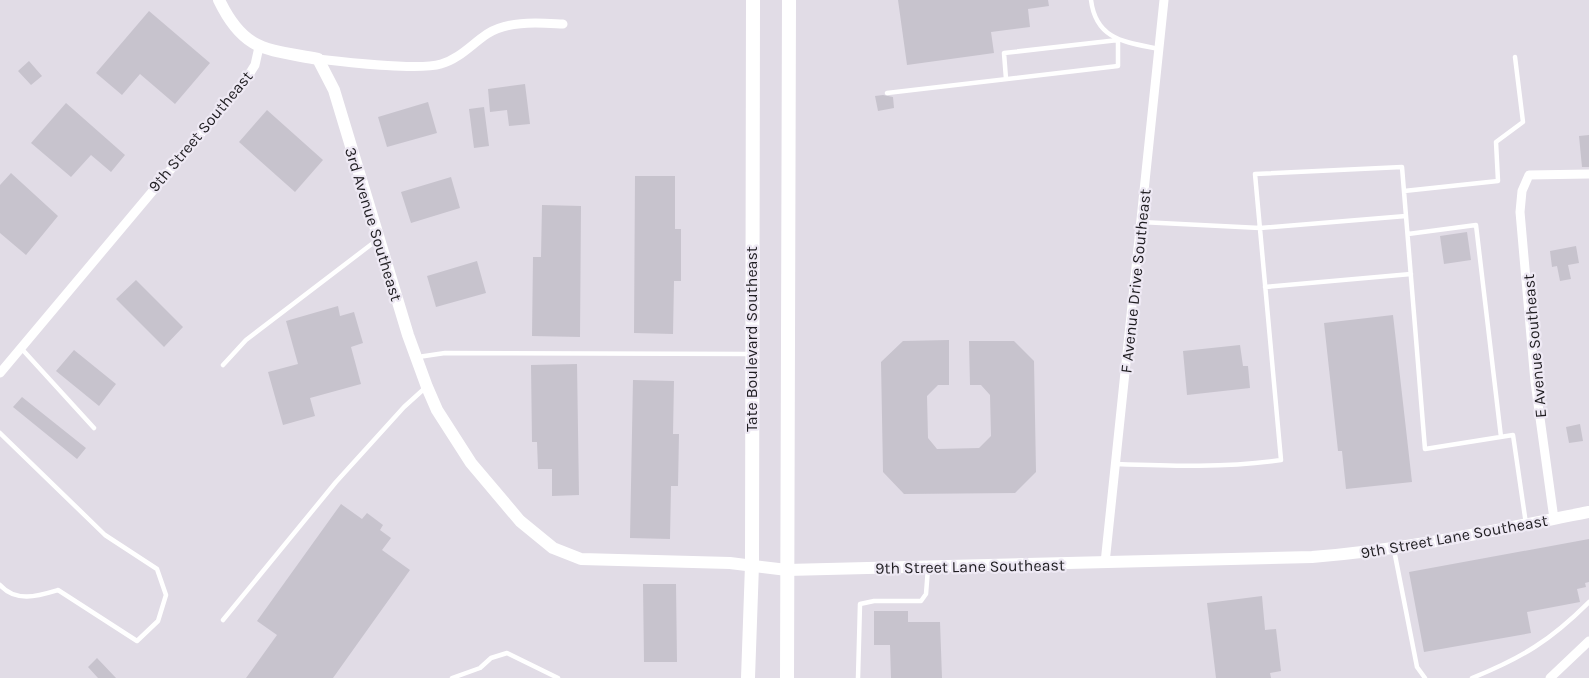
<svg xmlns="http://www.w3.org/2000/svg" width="1589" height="678" viewBox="0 0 1589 678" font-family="Karla,sans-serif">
<rect width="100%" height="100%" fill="#e1dce6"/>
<path fill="#c7c3cd" d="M898,0H1048L1049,6L1028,9L1030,27L991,32L994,53L907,65Z
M149,11L210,63L175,104L140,74L122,95L96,73Z
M29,61L42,76L31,85L18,71Z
M525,84L530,124L509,126L507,110L490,112L488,89Z
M883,95L893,97L894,108L878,111L875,96Z
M428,102L437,133L387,147L378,117Z
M66,103L125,155L111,172L91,155L71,177L31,143Z
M484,107L489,146L474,148L469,109Z
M267,110L323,160L295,192L239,142Z
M1589,135V167H1582L1579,136Z
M11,173L58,216L26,255L0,233V185Z
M635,176H675V229H681V281H674L673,334L634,333Z
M451,177L460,208L411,223L401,192Z
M542,205L581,206L580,337L532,336L533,257H541Z
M1467,232L1471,260L1444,264L1440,236Z
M1576,246L1579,263L1568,265L1571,279L1560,281L1557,266L1552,267L1550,251Z
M477,261L486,293L436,307L427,276Z
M136,280L183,327L164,347L116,299Z
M338,306L340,316L354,312L363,343L351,347L361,384L310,398L315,416L283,425L268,372L298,364L286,321Z
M1393,315L1412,482L1346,489L1342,451H1338L1324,323Z
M949,340V385H938L927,396L928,438L937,449L979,448L991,436L990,395L981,385H970L969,341H1014L1034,361L1036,472L1015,493L904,494L883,472L881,362L903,341Z
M1240,345L1243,366H1248L1250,388L1187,395L1183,351Z
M74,350L116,384L99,406L56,371Z
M577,364L579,495L552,496V469H538L537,442H532L531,365Z
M633,380L674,381L673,434H679L678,486H671L670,539L630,538Z
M22,397L86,448L77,459L13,407Z
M1580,424L1583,441L1569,443L1566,427Z
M341,504L362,519L367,513L383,525L380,530L391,538L382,550L410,570L333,678H246L277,635L257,621Z
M1589,539V582L1585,583L1586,587L1577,589L1580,602L1527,612L1531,633L1424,652L1409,572Z
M643,584H676L677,662H644Z
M1262,596L1265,630L1276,629L1281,671L1270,673L1271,678H1216L1207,603Z
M874,611H908V622H940L942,678H891L890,645H874Z
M97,658L116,678H98L88,667Z"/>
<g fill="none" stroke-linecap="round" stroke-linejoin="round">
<path stroke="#fff" stroke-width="4.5" d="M1091,0C1096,40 1125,42 1159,49
M887,93L1118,66V40L1004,53L1006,79
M1404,191L1498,181L1496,142L1523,122L1515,57
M1141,222L1260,228L1406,216
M1408,234L1476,225L1501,437
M1265,287L1411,274
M21,348L94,428
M418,357L445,353L751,354
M223,365L246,340L377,240
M0,433L105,535L157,569L166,595L158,621L137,641L58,590C38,596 16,603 0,585
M1116,464C1171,466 1227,468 1281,460L1255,174L1402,167L1425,449L1513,435L1526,524
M1394,550L1417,667L1425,678
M223,620L336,482L404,407L425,388
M452,678L480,668L491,658L507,653L558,678
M858,678L860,604L874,601H921L926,594L928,568
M1472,678C1522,658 1551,640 1589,602"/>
<path stroke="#fff" stroke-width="9" d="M318,59C345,62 418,71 441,64C459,59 472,44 487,34C509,20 539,23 563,24
M0,373L245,81L255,65L259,47
M1554,519L1535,382L1520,212L1522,191L1529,175L1589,174
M1105,563L1164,0
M1550,678L1589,641"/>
<path stroke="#fff" stroke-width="12" d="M219,0C244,52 266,49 318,59L334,90L408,335L427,387L437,410L471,463L520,521L553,548L581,559L730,563L787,570L1312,557C1406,550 1497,530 1589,512"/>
<path stroke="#fff" stroke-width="14" d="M748,678L752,565L753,0
M787,678L789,0"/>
</g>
<g text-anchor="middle" stroke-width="4.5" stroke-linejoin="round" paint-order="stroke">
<g font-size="16" fill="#1f1d21" stroke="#eee9f4">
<text transform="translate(200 131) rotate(-50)" y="6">9th Street Southeast</text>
<text transform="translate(374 224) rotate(73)" y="6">3rd Avenue Southeast</text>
<text transform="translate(1135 281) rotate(-84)" y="6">F Avenue Drive Southeast</text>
<text transform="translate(751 339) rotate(-90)" y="6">Tate Boulevard Southeast</text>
<text transform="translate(1534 346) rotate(-95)" y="6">E Avenue Southeast</text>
<text transform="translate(1454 536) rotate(-10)" y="6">9th Street Lane Southeast</text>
<text transform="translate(970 566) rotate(-1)" y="6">9th Street Lane Southeast</text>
</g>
</g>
</svg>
